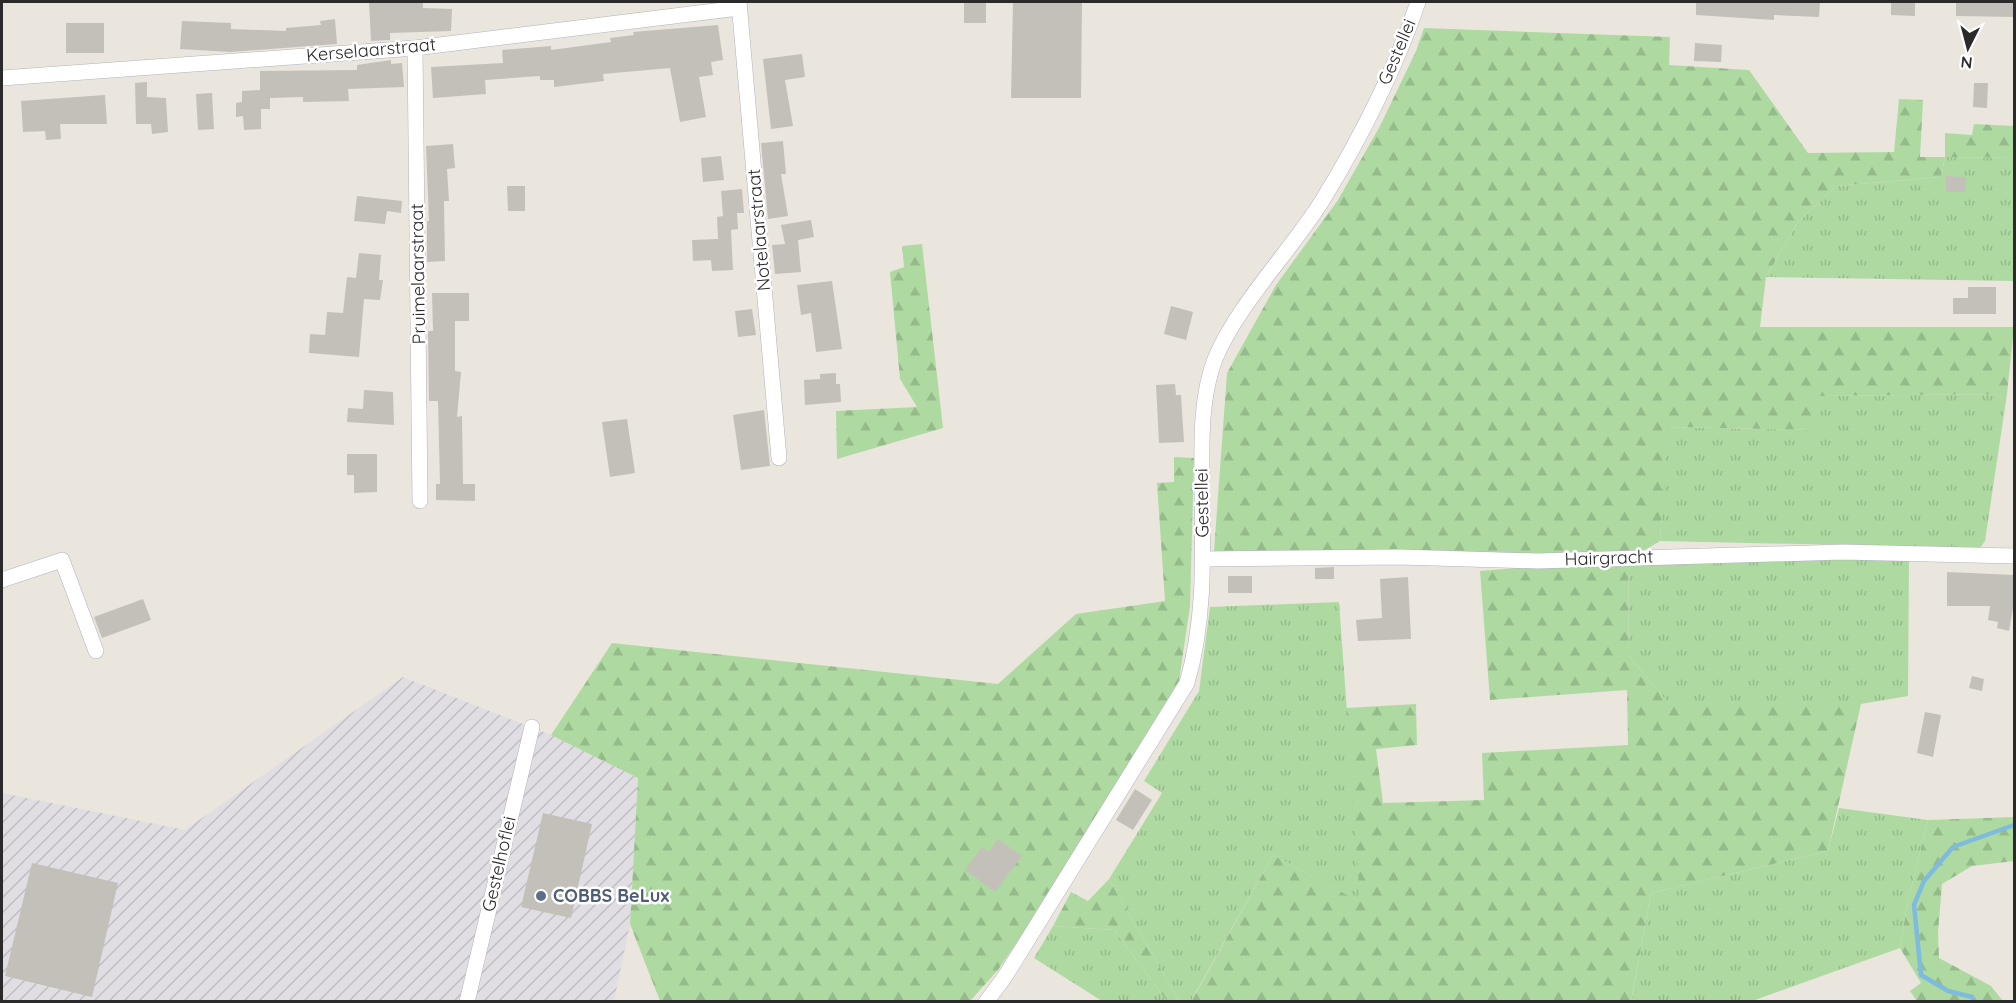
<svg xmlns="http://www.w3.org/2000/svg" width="2016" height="1003" viewBox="0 0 2016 1003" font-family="Quicksand,sans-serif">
<defs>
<pattern id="industrial-furrows" width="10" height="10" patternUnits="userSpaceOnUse" patternTransform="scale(1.5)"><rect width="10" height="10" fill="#e0dde3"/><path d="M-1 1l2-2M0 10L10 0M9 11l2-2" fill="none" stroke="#c0bec3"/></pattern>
<pattern id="grass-tufts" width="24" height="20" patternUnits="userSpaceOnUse" patternTransform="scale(1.5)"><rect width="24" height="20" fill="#aedaa1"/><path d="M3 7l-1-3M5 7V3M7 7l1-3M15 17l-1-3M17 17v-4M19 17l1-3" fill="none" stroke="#96bb8b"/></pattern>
<pattern id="forest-firs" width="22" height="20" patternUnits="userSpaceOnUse" patternTransform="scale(1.5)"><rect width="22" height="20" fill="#aedaa1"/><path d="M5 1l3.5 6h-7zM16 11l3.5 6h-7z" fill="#96bb8b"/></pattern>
</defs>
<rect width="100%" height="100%" fill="#eae6de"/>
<path fill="url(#industrial-furrows)" d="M403,677L551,735L638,778L630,924L614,1001L2,1002V793L185,830Z"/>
<path fill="url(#grass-tufts)" d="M1945,157L2014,158V281L1766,277L1798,222L1836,186L1941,177Z
M2007,394L1985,541L1980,548L1660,541L1667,427L1815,430V396Z
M1628,560H1909L1908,696L1861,704H1669L1629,656Z
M1339,602L1361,903L1273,855L1191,1001H1179L1109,879L1162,793L1144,781L1199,691L1210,607Z
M1839,808L1928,820L1907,905L1900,948L1752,1001L1631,1002L1651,893L1828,851Z
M1053,926L1114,930L1167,1001H1102L1034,958Z"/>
<path fill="url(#forest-firs)" d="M1424,28L1670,37L1669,65L1749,70L1808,153L1894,152L1899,99L1923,100L1920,157H1945V133L1972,135L1974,124L2014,126V158L1945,157L1941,177L1836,186L1798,222L1766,277L1760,327H2014L2007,394L1816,396L1815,430L1668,427L1660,541L1628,560L1629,656L1669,704H1861L1828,851L1651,893L1631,1001L1191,1002L1273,855L1360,902L1346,708L1416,704L1417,745L1376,749L1383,803L1484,800L1482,753L1628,745L1627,690L1490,700L1480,571L1618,560L1214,551L1227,373L1276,285L1338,200L1380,126L1416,51Z
M922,244L943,428L837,459L836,411L917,407L900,379L890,272L904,267L902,246Z
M1174,457L1194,458L1190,606L1179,681L1060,879L998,970L970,1001H660L630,924L638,778L551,735L612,643L998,684L1076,614L1165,601L1157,483L1174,482Z
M2014,817V861L1972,866L1942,884L1938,932L1939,958L1991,986L2003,1001H1917L1910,991L1921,983L1900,948L1907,905L1928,820Z
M1109,879L1179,1001H1167L1114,930L1053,926L1071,892L1088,901Z"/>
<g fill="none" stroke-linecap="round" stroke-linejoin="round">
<path stroke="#7dbbdf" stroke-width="4.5" d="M1975,1002L1972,997L1948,991L1921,975L1914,905L1924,881L1953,847L2014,825"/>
</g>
<path fill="#c3c0b9" d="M369,2H423V8L452,9L451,31L390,33V40L371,41Z
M964,2H986V23H964Z
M1013,2H1082L1081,98H1011Z
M1696,2H1820L1819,17L1774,15V20L1696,15Z
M1891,2H1915V16L1891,15Z
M1956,2H2014V17L1956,16Z
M335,19L337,44L230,52L180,49L182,21L231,23V29L286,31V28L321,25L320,21Z
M66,23H104V53H66Z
M718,25L723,60L711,62L713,75L699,77L706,117L680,122L670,68L603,74L604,81L554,87V80H540V76L485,80L486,94L433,98L431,67L503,63L502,50L551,46V50L611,42L610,38L634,35L633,32Z
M1695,43L1722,45L1721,62L1694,61Z
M802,54L805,77L785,80L793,126L771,129L763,59Z
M391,60V64L402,63L404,87L348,89L349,101L303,102V97L270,98V109H261V129L244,130L243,116L236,117V103L242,102V91L260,90V71L357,70V65Z
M147,82V97L166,98L168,132L152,134L151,124H136L135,83Z
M1974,83H1988L1987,108L1973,107Z
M212,93L214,129L198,130L196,94Z
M105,95L107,124H60L61,139L46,140L45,131L23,132L21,101Z
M783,141L786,174H781L788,216L768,219L761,143Z
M453,144L455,168L447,169L449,201H444L445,261L427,262V221H429L426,146Z
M721,156L724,180L703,182L701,158Z
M1946,176L1966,177L1965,192H1946Z
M507,186H525V211H508Z
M742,189L744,213H737L738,229L731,230L733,270L712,271L711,260L693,261L692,240L718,239L717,217L723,216L721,191Z
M357,196L402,201L401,213L387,211L385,224L354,221Z
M811,220L814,237L798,240L801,272L775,274L772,245L785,244L781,225Z
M359,253L381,255L379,280H383L380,300L364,299L359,357L309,353L310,334L325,335L327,312L343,313L347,277L356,278Z
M832,281L842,349L816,352L811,313L801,315L797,285Z
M1968,287H1996V314H1953V298H1968Z
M432,293H469V321H455V371L461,372L457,417L462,416L463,484H475V501L436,500V484H440L438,401H429L428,331H433Z
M1171,306L1193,312L1186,340L1164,334Z
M752,309L756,335L738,337L735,311Z
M836,373V384H840L841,402L805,405L804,380L820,379V374Z
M1175,384L1176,395H1181L1184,442L1159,443L1156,385Z
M364,390L393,392L394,425L347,422L348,408L363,409Z
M764,410L770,466L741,470L733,415Z
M627,419L635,473L610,477L602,422Z
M347,454H377V492L354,493V475H347Z
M1334,567V579H1315V568Z
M1947,572L2014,575V602L2009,631L1997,628L1998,622L1988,620L1990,606H1947Z
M1228,576H1252V593H1228Z
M1408,577L1411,639L1358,641L1356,620L1382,618L1380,579Z
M143,599L151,620L102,638L94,617Z
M1972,676L1984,679L1982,691L1969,688Z
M1925,712L1941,715L1933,757L1917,753Z
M1135,789L1152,800L1133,830L1116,820Z
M543,813L592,824L571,918L521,907Z
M998,839L1022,856L995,892L965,870L982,847L989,852Z
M32,863L118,883L92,997L5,976Z"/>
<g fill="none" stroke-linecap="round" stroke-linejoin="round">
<defs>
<path id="minor" d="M739,2L779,458
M415,48L420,501
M2,78L415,48L739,8
M1203,559L1399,557L1538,561L1843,552L2014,556
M2,580L62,560L96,651
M467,1002L532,727
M986,1002L1004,978L1187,683C1205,621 1203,558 1202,494C1202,450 1199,401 1215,359C1238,304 1290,252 1322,201C1360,139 1395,70 1418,2"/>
</defs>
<use href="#minor" stroke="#b1b2bc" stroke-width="16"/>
<use href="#minor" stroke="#fff" stroke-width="15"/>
</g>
<circle fill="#5c6f8a" stroke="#fff" stroke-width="2" cx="541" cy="896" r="6"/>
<g text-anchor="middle" stroke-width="5" stroke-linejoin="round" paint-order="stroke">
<g font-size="18" fill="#2a2a2a" stroke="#fff">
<text transform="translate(371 50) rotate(-5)" y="6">Kerselaarstraat</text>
<text transform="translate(1397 52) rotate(-67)" y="6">Gestellei</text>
<text transform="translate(759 230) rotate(-95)" y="6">Notelaarstraat</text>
<text transform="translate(418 274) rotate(-91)" y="6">Pruimelaarstraat</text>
<text transform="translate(1202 503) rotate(-91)" y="6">Gestellei</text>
<text transform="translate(1609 558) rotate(-2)" y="6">Hairgracht</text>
<text transform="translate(499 864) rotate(-77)" y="6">Gestelhoflei</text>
</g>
<g font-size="18" font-weight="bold" fill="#4e5e75" stroke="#fff" text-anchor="start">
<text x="553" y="902">COBBS BeLux</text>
</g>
</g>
<rect width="2016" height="1003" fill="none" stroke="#2a2a2a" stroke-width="6"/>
<g transform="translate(1968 48) rotate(186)" stroke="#ffffff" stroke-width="4.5" paint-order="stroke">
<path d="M0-4.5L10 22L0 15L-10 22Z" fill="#2a2a2a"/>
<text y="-9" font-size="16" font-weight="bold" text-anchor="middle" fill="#2a2a2a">N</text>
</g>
</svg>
